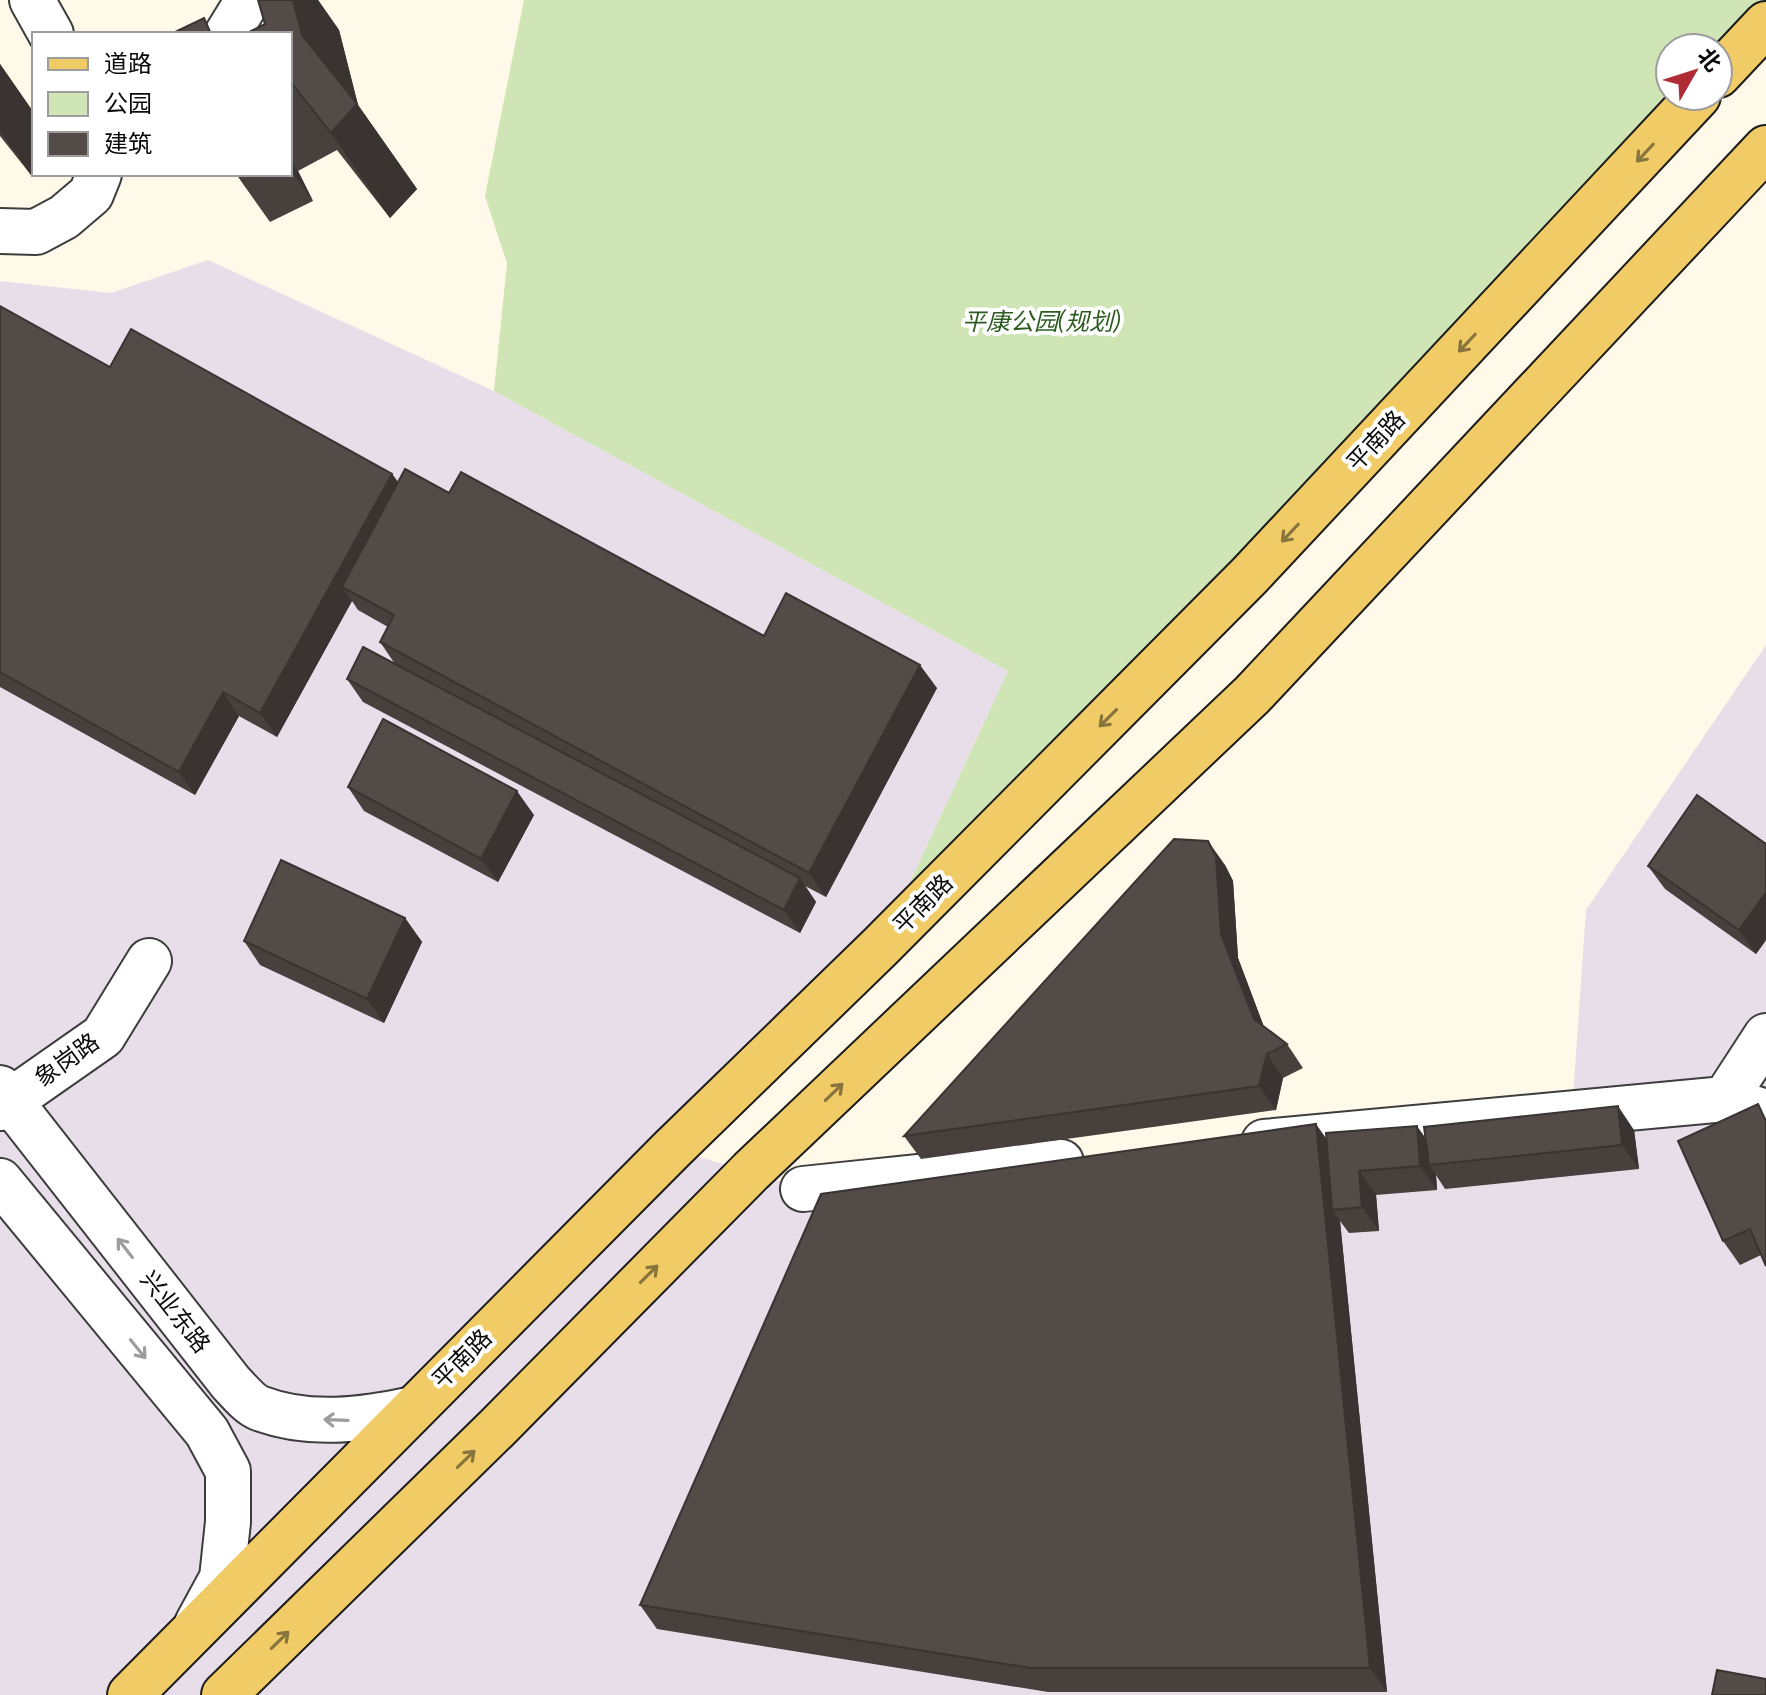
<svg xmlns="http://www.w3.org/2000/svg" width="1766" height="1695" viewBox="0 0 1766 1695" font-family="Bitter,'Noto Sans SC',serif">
<rect width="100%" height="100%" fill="#fef9e8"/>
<path fill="#e7dee9" d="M208,260L494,391L1008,671L880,947L673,1149L803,1188L1572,1112L1586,910L1766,645V1695H0V281L111,293Z"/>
<path fill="#cfe5b5" d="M524,0H1766V24L1718,48H1670V96L880,947L1008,671L494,391L507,263L485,196Z"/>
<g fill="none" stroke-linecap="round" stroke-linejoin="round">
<defs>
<path id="minor" d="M32,0L51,34
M227,34L248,0
M0,231L36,232L64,217L91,194L99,174
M0,1088L231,1383C239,1391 249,1404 259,1408C308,1427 363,1420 413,1409
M1725,1099L1766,1036
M0,1108L103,1036L149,961
M1264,1142L1725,1099L1766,1112
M0,1181L207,1432L228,1471V1522L222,1578L197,1624
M803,1189L1061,1162"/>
<path id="major" d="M1718,75L1766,24
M130,1695L672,1149L880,947L1250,575L1698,96
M224,1695L497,1428L751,1171L1252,695L1766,148"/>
</defs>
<use href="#minor" stroke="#3d3d3d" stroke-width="48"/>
<use href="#major" stroke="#1b1b1b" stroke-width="48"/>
<use href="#minor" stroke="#fff" stroke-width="44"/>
<use href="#major" stroke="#f0cb66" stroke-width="44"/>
</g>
<path fill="#47403d" d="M258,0H318L339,30L358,105L417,189L390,218L337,150L298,171L313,201L270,222L236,174H290V34L265,24Z
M0,64L34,113V172L31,175L0,136Z
M0,306L110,367L392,474L398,482L449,493L764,636L937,688L826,897L805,886L816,902L800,933L363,702L347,679L395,664L380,642L388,627L358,610L352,601L277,737L239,716L195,795L0,687Z
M348,787L534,815L498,882L364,811Z
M1766,844V940L1756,954L1665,889L1648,866Z
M1225,865L1233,881L1238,958L1264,1027L1287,1044L1303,1068L1283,1078L1276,1110L921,1159L904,1136Z
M405,918L422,942L384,1023L260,965L244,941Z
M1758,1104L1761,1255L1740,1265L1723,1241Z
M1634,1130L1639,1169L1445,1189L1436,1175L1437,1190L1376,1195L1379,1231L1349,1233L1340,1221L1387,1692H1048L657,1629L640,1605L1327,1140L1426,1139Z"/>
<path fill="#393432" d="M293,0H318L339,30L358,105L417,189L390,218L331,133Z
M0,64L34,113V172L31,175L0,131Z
M290,160L298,171L313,201L290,169Z
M392,474L409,497L342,587L352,601L277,737L260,713Z
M920,665L937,688L826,897L809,873Z
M223,692L239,716L195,795L179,772Z
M517,791L534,815L498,882L481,859Z
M1208,841L1225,865L1233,881L1238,958L1270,1043L1254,1019L1221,934Z
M800,878L816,902L800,933L784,910Z
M1766,892V940L1756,954L1739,930Z
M405,918L422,942L384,1023L367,999Z
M1267,1054L1283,1078L1276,1110L1259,1086Z
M1618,1106L1634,1130L1639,1169L1622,1145Z
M1316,1124L1333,1148L1332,1210L1340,1221L1387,1692L1370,1668Z
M1417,1126L1434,1150L1429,1165L1436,1175L1437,1190L1420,1166Z
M1359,1171L1376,1195L1379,1231L1362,1207Z"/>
<path fill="#524b47" stroke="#393432" stroke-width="2" d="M258,0H293L302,35L357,104L331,133L290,81V34H245L265,24Z
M204,18L211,34H171Z
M0,306L110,367L131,329L392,474L260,713L223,692L179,772L0,672Z
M405,469L449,493L461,472L764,636L786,593L920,665L809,873L380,642L394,615L342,587Z
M363,647L800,878L784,910L347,679Z
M383,719L517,791L481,859L348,787Z
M1697,795L1766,844V892L1739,930L1648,866Z
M1174,839L1208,841L1216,857L1221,934L1254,1019L1287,1044L1267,1054L1259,1086L904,1136Z
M281,860L405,918L367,999L244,941Z
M1758,1104L1766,1121V1266L1750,1229L1723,1241L1678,1141Z
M1618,1106L1622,1145L1429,1165L1424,1127Z
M1316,1124L1370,1668H1031L640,1605L821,1194Z
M1417,1126L1420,1166L1359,1171L1362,1207L1332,1210L1326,1133Z
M1717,1670L1766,1679V1695H1712Z"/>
<defs><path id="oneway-shaft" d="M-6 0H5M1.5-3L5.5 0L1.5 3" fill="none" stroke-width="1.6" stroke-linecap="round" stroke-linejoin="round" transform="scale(2)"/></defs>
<g stroke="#88743d">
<use href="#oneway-shaft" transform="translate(1645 153) rotate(133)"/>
<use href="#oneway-shaft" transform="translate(1467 343) rotate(133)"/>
<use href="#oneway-shaft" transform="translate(1290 533) rotate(133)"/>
<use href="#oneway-shaft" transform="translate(1108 718) rotate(135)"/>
<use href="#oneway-shaft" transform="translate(834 1092) rotate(-44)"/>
<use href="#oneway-shaft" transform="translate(649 1274) rotate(-45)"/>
<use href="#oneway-shaft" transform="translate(466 1459) rotate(-44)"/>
<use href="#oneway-shaft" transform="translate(280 1640) rotate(-44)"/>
</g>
<g stroke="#9d9d9d">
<use href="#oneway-shaft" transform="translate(125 1248) rotate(-128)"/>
<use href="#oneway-shaft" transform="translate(138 1349) rotate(51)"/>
<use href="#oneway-shaft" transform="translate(336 1420) rotate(-178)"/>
</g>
<g text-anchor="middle" stroke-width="8" stroke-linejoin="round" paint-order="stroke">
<g font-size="24" font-style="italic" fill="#2d5c20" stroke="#fff">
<text x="1041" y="330">平康公园(规划)</text>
</g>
<g font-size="24" fill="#0a0a0a" stroke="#fff">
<text transform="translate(1376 441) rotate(-47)" y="8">平南路</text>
<text transform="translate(923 904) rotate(-45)" y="8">平南路</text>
<text transform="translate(67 1060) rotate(-36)" y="8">象岗路</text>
<text transform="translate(175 1312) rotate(52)" y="8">兴业东路</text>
<text transform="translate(462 1359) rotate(-45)" y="8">平南路</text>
</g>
</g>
<rect x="32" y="32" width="260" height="144" fill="#ffffff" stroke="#9d9d9d" stroke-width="2"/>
<rect x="48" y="58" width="40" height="12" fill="#f0cb66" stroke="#9d9d9d" stroke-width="2"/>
<text x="104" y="72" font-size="24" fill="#0a0a0a">道路</text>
<rect x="48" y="92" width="40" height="24" fill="#cfe5b5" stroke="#9d9d9d" stroke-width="2"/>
<text x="104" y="112" font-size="24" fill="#0a0a0a">公园</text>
<rect x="48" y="132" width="40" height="24" fill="#524b47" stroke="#9d9d9d" stroke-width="2"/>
<text x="104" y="152" font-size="24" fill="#0a0a0a">建筑</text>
<g transform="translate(1694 72) rotate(51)"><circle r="38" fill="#ffffff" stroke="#9d9d9d" stroke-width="2"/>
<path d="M0-6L14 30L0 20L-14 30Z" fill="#b02c35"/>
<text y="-12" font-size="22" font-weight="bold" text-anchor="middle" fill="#0a0a0a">北</text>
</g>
</svg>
